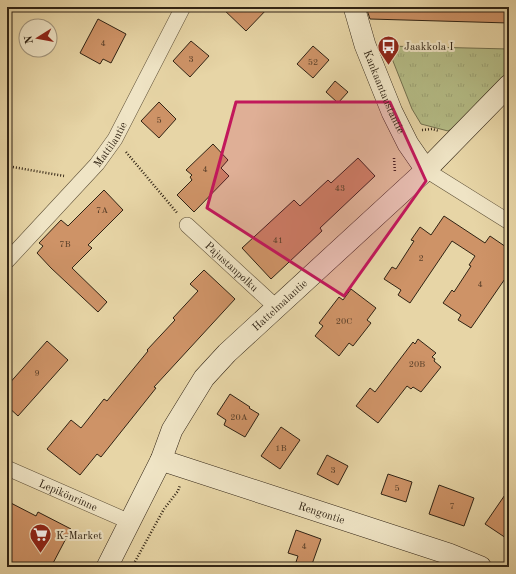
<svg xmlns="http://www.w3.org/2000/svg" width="516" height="574" viewBox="0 0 516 574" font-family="'Old Standard TT',serif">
<defs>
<pattern id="grass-tufts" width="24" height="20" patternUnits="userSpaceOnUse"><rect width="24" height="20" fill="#b5bd87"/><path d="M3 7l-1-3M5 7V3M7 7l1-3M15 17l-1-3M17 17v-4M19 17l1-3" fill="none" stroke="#9ca274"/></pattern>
</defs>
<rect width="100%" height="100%" fill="#e7d5a6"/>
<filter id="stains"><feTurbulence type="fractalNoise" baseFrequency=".005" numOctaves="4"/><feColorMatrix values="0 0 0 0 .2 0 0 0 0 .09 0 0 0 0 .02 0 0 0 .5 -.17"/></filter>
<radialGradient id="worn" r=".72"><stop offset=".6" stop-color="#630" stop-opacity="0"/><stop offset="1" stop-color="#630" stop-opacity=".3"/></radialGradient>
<path fill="url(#grass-tufts)" stroke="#72704e" d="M387,46L509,49V71L453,128L448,131L421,124L412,109Z"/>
<path fill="#ce9367" stroke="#302314" d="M221,7H269L246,31Z
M366,7H509V23L370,19Z
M98,19L126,34L111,63L103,59L100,64L80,53Z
M191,41L209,56L190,77L173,61Z
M313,46L329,60L313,78L297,64Z
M335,81L348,92L338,103L326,92Z
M159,102L176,119L159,138L141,121Z
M213,144L228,160L221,168L229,176L194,212L177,195L192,180L190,177L192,175L186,170Z
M358,158L375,176L320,228L322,231L271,279L242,248L294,200L300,206L328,180L331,183Z
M104,190L123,210L88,245L92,248L72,268L107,302L98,312L51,268L37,253L43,246L39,243L61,220L68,226Z
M444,216L485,243L490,236L509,249V273L471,328L458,320L461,315L443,303L452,290L454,292L471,266L469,265L475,256L452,241L410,303L398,295L401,290L384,279L392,267L396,269L414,241L411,240L420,227L431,235Z
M204,270L235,299L154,387L156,388L101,457L97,454L80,475L47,449L71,420L81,428L104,399L107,401L148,351L147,350L175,320L173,318L198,291L190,284Z
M351,289L376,308L367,320L371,323L353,346L349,343L339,356L315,336L323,326L319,323L339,297L343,300Z
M418,339L436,353L432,357L435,359L434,361L441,367L421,392L413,387L411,389L407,386L378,423L356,406L370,388L375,392L413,342L415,344Z
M47,341L68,360L18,416L7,406V386Z
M230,394L250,407L249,408L259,414L245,437L224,425L226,420L217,414Z
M281,427L300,440L280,469L261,456Z
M327,455L348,466L338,485L317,474Z
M388,474L412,482L406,502L381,494Z
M439,485L474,498L464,526L429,514Z
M509,489V540L485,524Z
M7,501L36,516L38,512L71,529L51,567H7Z
M296,530L321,539L311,567L296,562L298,556L288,553Z"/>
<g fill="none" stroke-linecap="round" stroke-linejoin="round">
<defs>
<g id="street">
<path d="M426,170L509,222"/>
<path id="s1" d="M187,225L276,307"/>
<path id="s2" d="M7,261L97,164L115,139L183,7"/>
<path id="s3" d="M7,468L130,522"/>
</g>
<g id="secondary">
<path id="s4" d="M354,7L365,45L392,112L408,144L426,170"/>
<path id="s5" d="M161,460L449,554L481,567"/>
<path id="s6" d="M107,567L161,460L172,430L204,378L227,353L426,170L509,85"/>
</g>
</defs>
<use href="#street" stroke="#5e5038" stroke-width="16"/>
<use href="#secondary" stroke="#302314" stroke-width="22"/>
<path stroke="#302314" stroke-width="2.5" stroke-dasharray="1 2" stroke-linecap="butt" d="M422,130L432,129L439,131
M126,152L178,214
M394,158L395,173
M7,166L64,176
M132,567L164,509L178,491L180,485"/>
<use href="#street" stroke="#efe4c5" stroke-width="15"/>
<use href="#secondary" stroke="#efe4c5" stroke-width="21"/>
</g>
<path fill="#c2185b" fill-opacity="0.2" stroke="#c2185b" stroke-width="3" stroke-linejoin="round" d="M236,102H390L426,181L344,296L207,208Z"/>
<defs>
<symbol id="bus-pin" viewBox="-11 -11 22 30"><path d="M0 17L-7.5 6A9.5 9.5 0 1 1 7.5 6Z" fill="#8f2418" stroke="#efe4c5"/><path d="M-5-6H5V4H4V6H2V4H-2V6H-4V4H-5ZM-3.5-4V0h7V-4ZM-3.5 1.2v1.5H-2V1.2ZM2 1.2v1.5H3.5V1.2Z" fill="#fff"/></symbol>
<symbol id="supermarket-pin" viewBox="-11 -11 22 30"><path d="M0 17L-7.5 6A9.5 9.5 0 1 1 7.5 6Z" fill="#8f2418" stroke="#efe4c5"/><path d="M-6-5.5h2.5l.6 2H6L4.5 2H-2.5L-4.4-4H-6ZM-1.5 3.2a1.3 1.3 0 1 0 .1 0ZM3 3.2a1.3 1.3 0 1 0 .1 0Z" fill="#fff"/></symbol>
</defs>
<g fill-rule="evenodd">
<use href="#bus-pin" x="376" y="34" width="25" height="34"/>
<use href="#supermarket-pin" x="28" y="522" width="25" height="34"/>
</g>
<g text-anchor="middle" stroke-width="4" stroke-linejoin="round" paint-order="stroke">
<g font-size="9" fill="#583f29">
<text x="103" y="46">4</text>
<text x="191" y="62">3</text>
<text x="313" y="65">52</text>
<text x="159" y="123">5</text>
<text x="205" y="172">4</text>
<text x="340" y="191">43</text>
<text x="102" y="213">7A</text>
<text x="278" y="243">41</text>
<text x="65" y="247">7B</text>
<text x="421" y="261">2</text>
<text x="480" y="287">4</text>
<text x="344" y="324">20C</text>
<text x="417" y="367">20B</text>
<text x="37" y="376">9</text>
<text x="239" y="420">20A</text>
<text x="281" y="451">1B</text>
<text x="333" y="473">3</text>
<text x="397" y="491">5</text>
<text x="452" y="509">7</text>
<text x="304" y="549">4</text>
</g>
<g font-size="11" fill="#302314" stroke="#efe4c5" text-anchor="start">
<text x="404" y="50">Jaakkola I</text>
<text x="56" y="539">K-Market</text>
</g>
<g font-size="11" fill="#302314" stroke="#efe4c5">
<text dy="4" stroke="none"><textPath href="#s4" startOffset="90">Kankaantaustantie</textPath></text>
<text dy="4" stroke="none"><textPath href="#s2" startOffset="156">Mattilantie</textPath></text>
<text dy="4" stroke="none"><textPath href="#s1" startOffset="61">Pajustanpolku</textPath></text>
<text dy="4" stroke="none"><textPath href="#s6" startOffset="318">Hattelmalantie</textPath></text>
<text dy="4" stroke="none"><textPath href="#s3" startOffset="67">Lepikönrinne</textPath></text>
<text dy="4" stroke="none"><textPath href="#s5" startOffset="169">Rengontie</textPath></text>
</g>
</g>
<rect width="516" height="574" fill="none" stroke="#e7d5a6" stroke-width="24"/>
<rect x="8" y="8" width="500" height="558" fill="none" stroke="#302314" stroke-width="2"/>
<rect x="12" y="12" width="492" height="550" fill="none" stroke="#302314"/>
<g transform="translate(38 38) rotate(259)"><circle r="19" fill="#efe4c5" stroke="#a3977e"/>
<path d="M0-3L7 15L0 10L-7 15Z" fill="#8f2418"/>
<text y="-6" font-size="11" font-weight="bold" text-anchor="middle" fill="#302314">N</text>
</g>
<rect width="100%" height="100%" filter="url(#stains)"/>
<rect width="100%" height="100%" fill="url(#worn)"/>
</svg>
